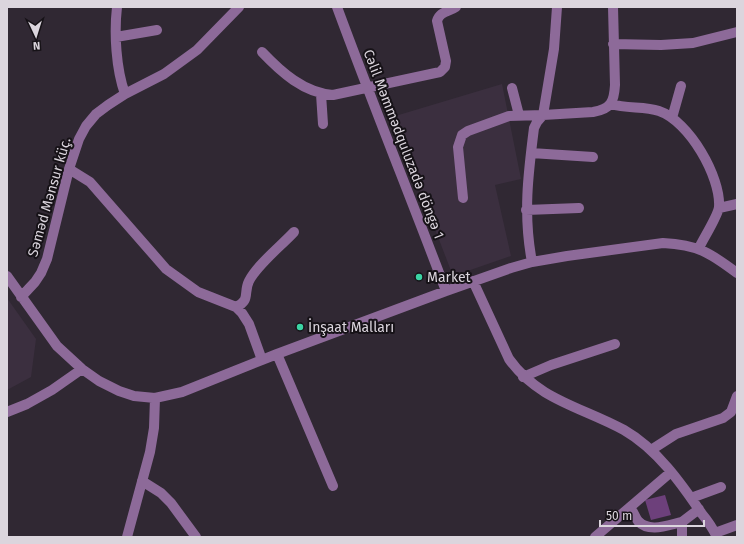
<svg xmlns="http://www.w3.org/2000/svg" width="744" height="544" viewBox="0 0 744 544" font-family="'Fira Sans',sans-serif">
<rect width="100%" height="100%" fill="#302833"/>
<path fill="#3b2f3f" d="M502,84L521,179L495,185L511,256L453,276L392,117Z
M7,298L36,339L31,377L7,390Z"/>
<path fill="#6d407b" d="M665,495L671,515L651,520L645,500Z"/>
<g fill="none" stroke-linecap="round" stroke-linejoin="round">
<path stroke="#8d6a99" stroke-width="10" d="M117,7C114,33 116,69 125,94
M337,7C372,102 410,196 446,291
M116,37L157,30
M613,44L661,45L693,43L737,32
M262,52C281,72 304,93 333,95L440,72L445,67L446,61L437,21C440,11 449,12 456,7
M512,88L519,115
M321,94L323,124
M611,104C627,109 644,106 659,111C689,121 721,177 719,207C718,216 703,239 699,248
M672,118L681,86
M531,153L593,157
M69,169L90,182L166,269L198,292L236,307L242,313L249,324L262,360
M463,198L458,147L462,135L468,131L509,116L543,115L554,49L557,7
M719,208L737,204
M526,210L579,208
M532,262C523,215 528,175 534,128L537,122L543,115L593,112C611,109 614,102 615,85L613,7
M7,276L57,346L82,369L99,381L119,391L134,396L155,398L154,428L150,452L127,537
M473,281L509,359C538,400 582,407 624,430C657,449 681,483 702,514C708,521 713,529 717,537
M21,297L35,282L41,273L47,259L69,169L79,139L86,126L96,114L108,105L125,94L164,74L197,50L239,7
M236,307C251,300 243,293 249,281C257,265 281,246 294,232
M277,354L333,486
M523,377L551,365L615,344
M155,398L182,392L277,354L446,291L511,268L532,262L567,256L663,243C698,245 709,252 737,273
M7,412L27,404L52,390L82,369
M651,450L676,434L723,418L731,412L737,396
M142,481L161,493L171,503L196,537
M691,498L721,487
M630,507C633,511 635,517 638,521C649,533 668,525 682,522
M715,533L737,525
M595,537L671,472
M682,537V522L699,509"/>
</g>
<g fill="#3bd4a4" stroke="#161217" stroke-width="1.5">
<circle cx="419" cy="277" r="4"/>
<circle cx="300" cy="327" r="4"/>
</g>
<g text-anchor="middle" stroke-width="4" stroke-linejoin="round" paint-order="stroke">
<g font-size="14" fill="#dbd5dd" stroke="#161217">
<text transform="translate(404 144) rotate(69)" y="5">Cəlil Məmmədquluzadə döngə 1</text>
<text transform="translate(49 197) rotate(-74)" y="5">Səməd Mənsur küç.</text>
</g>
<g font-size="14" fill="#dbd5dd" stroke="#161217" text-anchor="start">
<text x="427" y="282">Market</text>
<text x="308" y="332">İnşaat Malları</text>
</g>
</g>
<rect width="744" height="544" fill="none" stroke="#dbd5dd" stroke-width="16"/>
<g transform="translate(36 36) rotate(176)" stroke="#161217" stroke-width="3" paint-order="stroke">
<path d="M0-3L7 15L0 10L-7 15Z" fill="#dbd5dd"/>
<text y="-6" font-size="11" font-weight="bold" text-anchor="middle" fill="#dbd5dd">N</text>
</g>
<path d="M600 520v6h104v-6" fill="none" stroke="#dbd5dd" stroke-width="2"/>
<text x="606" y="520" font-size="12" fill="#dbd5dd" stroke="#161217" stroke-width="3" paint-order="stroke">50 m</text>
</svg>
